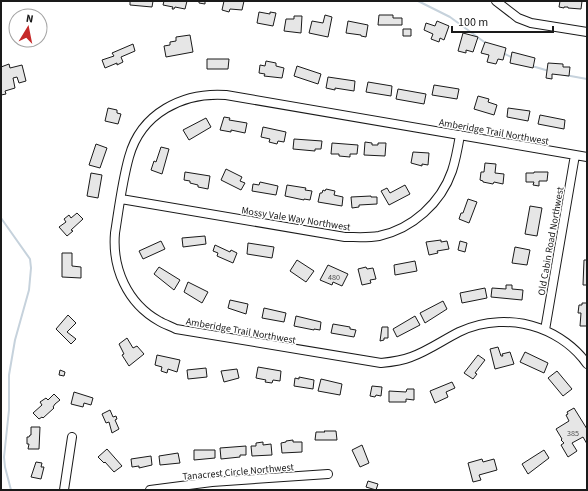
<svg xmlns="http://www.w3.org/2000/svg" width="588" height="491" viewBox="0 0 588 491" font-family="'Source Sans 3',sans-serif">
<rect width="100%" height="100%" fill="#fff"/>
<g fill="none" stroke-linecap="round" stroke-linejoin="round">
<path stroke="#c6d2dc" stroke-width="2" d="M418,1L450,17L487,44
M503,53L513,58
M532,66L549,71
M565,75L587,79
M1,218L30,259L31,268L29,290L15,340L9,375V410L4,457L5,467L11,490"/>
</g>
<path fill="#e6e6e6" stroke="#1a1a1a" d="M130,1H153L152,7L130,5Z
M164,1H187L185,9L175,7L174,9H172L173,7L163,5Z
M199,1H205V4L199,3Z
M224,1H244L242,10L230,9L229,12L222,10Z
M560,1H582L581,9L568,8V7H564V8L559,7Z
M259,12L270,14V12L276,13L273,26L257,23Z
M325,15L332,17L328,37L309,33L312,21L323,23Z
M379,15H393V18H402V25H378Z
M294,16H302L301,33L284,31L286,19H294Z
M348,21L368,25L366,37L361,36V35L346,33Z
M437,21L449,26L444,40L440,38L439,42L431,39L433,34L424,30L426,23L435,26Z
M403,29H411V36H403Z
M463,33L478,37L473,52L466,50V53L458,51Z
M190,35L193,52L166,57L164,46L170,45V42L176,41V37Z
M485,42L506,48L503,60L498,59L496,64L487,62L489,55L481,53Z
M133,44L135,51L121,57L123,62L117,65V63L105,68L102,60L114,56L112,53Z
M512,52L535,58L533,68L510,63Z
M207,59H229L228,69H207Z
M266,61L276,63V66L284,68L282,78L264,76L265,74L259,73L260,65L265,66Z
M548,63L563,64V67H570L569,76L552,74V79L546,78Z
M9,64L10,68L22,65L26,81L19,83L17,77L13,78L15,88L5,91L6,94L1,95V67Z
M297,66L321,74L318,84L294,76Z
M328,77L355,81L354,91L335,88V90L326,88Z
M368,82L392,86L391,96L366,92Z
M434,85L459,89L457,99L432,95Z
M398,89L426,94L424,104L396,99Z
M478,96L489,99L488,102L497,105L494,115L474,109Z
M108,108L117,110V113L121,114L118,124L105,121Z
M508,108L530,111L528,121L507,117Z
M540,115L565,120L564,129L538,124Z
M224,117L230,118L229,120L247,123L245,133L231,130V132L220,130Z
M206,118L211,127L189,140L183,130Z
M263,127L286,132L284,142L278,141L277,144L269,142L270,139L261,137Z
M294,139L322,141L321,149H315V151L293,149Z
M365,142L372,143V145H378V143H386L385,156L364,155Z
M332,143L358,145L357,154H350V157L339,156V154H331Z
M96,144L107,148L100,168L89,165Z
M161,147L169,149L162,174L151,170L154,161L156,162Z
M413,152L429,153L428,165L422,164V166L411,163Z
M485,163L496,164L495,173L504,174L503,184L494,182L493,184L483,182V181L480,180L481,172H484Z
M226,169L242,177L240,181L245,183L241,190L221,180Z
M185,172L210,176L208,189L198,187V185L190,183V181L184,180Z
M534,172H548L547,181H539V186L533,185L534,182H526V173H534Z
M91,173L102,175L98,198L87,196Z
M260,182L278,186L276,195L252,191L253,184L259,185Z
M287,185L306,188L305,190L312,191L310,200L304,199V200L285,196Z
M405,185L410,194L389,205L381,191L387,188L390,193Z
M326,189L335,191L334,195L343,197L342,206L318,202L320,193H322L323,190L325,191Z
M371,196V197H377V204L359,205V207L352,208L351,197Z
M468,199L477,202L469,223L459,219L461,213H463Z
M530,206L542,208L537,236L525,234Z
M77,213L83,219L71,230L73,231L67,236L59,227L66,222L64,219L69,215L71,218Z
M205,236L206,244L183,247L182,238Z
M441,240V242L447,241L449,249L437,251L438,253L429,255L426,242Z
M161,241L165,249L143,259L139,251Z
M460,241L467,243L465,252L458,250Z
M248,243L274,247L272,258L247,254Z
M215,245L230,252L231,250L237,253L233,263L217,256L218,253L213,251Z
M515,247L530,250L527,265L512,263Z
M62,253H72V266L81,267V278L62,277Z
M297,260L314,271L306,282L290,271Z
M584,260H587V285H583Z
M415,261L417,271L395,275L394,265Z
M328,265L348,274L342,286L333,282L332,285L320,280Z
M159,267L180,280L174,290L154,274Z
M366,267L367,269L373,268L376,279L370,280L371,283L362,285L358,269Z
M188,282L208,292L202,303L184,292Z
M506,285H512V289L523,290L522,300L491,297L492,288L506,289Z
M485,288L487,298L462,303L460,293Z
M230,300L248,304L246,314L228,308Z
M443,301L447,309L425,323L420,313Z
M582,303H587V326H580L581,313H578L579,305H582Z
M264,308L286,313L284,322L262,318Z
M68,315L76,323L67,332L76,339L71,344L56,329Z
M296,316L321,322L320,330L314,329V330L294,326Z
M415,316L420,325L397,337L393,329Z
M333,324L350,327V329L356,330L354,337L331,333Z
M382,327H388V338H384V340L380,341Z
M127,338L133,348L137,346L144,354L129,366L122,355L124,354L119,344Z
M498,347L501,356H503L502,354L510,352L514,364L495,369L490,349Z
M525,352L548,363L544,373L520,362Z
M157,355L180,360L177,372L168,369L167,373L161,371L162,367L155,365Z
M478,355L485,360L475,373L477,374L473,379L464,373Z
M258,367L281,371L280,381L273,380L272,383L265,382L266,380L256,378Z
M206,368L207,377L188,379L187,370Z
M237,369L239,378L224,382L221,371Z
M60,370L65,372L64,376L59,375Z
M557,371L572,389L563,396L548,378Z
M299,377L314,380L313,389L294,386L295,378L299,379Z
M321,379L342,384L340,395L318,391Z
M452,382L455,388L446,392L448,397L435,403L430,391Z
M372,386L382,387L381,396L376,395L375,397L370,396Z
M407,389H414V400L406,399V402H389V391L406,392Z
M74,392L93,398L91,405L84,403L83,407L71,404Z
M54,394L60,400L55,404L53,407L54,408L43,418L42,417L39,419L33,413L42,405L40,402L46,398L48,400Z
M574,408L587,429V444L583,437L572,443L577,451L568,457L561,445L564,443L561,440L562,439L556,429L569,421L566,415L568,414L567,412Z
M110,410L113,417L116,416L117,419L115,420L119,429L112,433L109,422L106,423L102,414Z
M31,427H40L39,449H28L29,444H27V437H29L30,435H31Z
M324,431H336L337,440H315L316,432H325Z
M293,440V442H302V452L282,453L281,443L286,442V441Z
M263,442V445L271,444L272,455L252,456L251,446H256V443Z
M362,445L369,463L360,467L352,450Z
M246,446V455H240V457L221,459L220,448Z
M107,449L122,466L114,472L105,462L104,463L98,457Z
M194,450H215V458L194,460Z
M544,450L549,458L528,474L522,464Z
M178,453L180,463L160,465L159,456Z
M151,456L152,465L139,468V466L132,467L131,459Z
M482,459L483,462L494,459L497,470L479,475L481,480L473,482L468,463Z
M36,462L42,463L41,467H44L41,479L31,477Z
M368,481L378,484L376,490L366,487Z"/>
<g fill="none" stroke-linecap="round" stroke-linejoin="round">
<defs>
<path id="minor" d="M496,1L518,18L531,23L587,32
M587,157L226,95C183,92 141,113 129,157C122,182 119,208 115,233C112,268 127,303 159,321C164,324 170,326 176,329L381,363C391,362 401,361 411,357C428,351 443,340 459,332C484,320 513,319 539,328C558,335 576,348 587,364
M121,199L345,237C356,237 368,238 379,236C412,229 441,203 452,171C456,159 458,147 460,135
M545,330L575,155
M64,490L72,437
M150,490L212,482L328,474"/>
</defs>
<use href="#minor" stroke="#1a1a1a" stroke-width="10"/>
<use href="#minor" stroke="#fff" stroke-width="8"/>
</g>
<g text-anchor="middle" stroke-width="3" stroke-linejoin="round" paint-order="stroke">
<g font-size="8" fill="#4d4d4d">
<text x="334" y="280">480</text>
<text x="573" y="436">385</text>
</g>
<g font-size="10" fill="#1a1a1a" stroke="#fff">
<text transform="translate(494 131) rotate(10)" y="4">Amberidge Trail Northwest</text>
<text transform="translate(296 218) rotate(9)" y="4">Mossy Vale Way Northwest</text>
<text transform="translate(550 241) rotate(-80)" y="4">Old Cabin Road Northwest</text>
<text transform="translate(241 330) rotate(10)" y="4">Amberidge Trail Northwest</text>
<text transform="translate(238 471) rotate(-5)" y="4">Tanacrest Circle Northwest</text>
</g>
</g>
<rect width="588" height="491" fill="none" stroke="#1a1a1a" stroke-width="4"/>
<g transform="translate(28 28) rotate(10)"><circle r="19" fill="#ffffff" stroke="#a3a3a3"/>
<path d="M0-3L7 15L0 10L-7 15Z" fill="#c62828"/>
<text y="-6" font-size="11" font-weight="bold" text-anchor="middle" fill="#1a1a1a">N</text>
</g>
<path d="M452 26v6h101v-6" fill="none" stroke="#1a1a1a" stroke-width="2"/>
<text x="458" y="26" font-size="12" fill="#1a1a1a" stroke="#ffffff" stroke-width="3" paint-order="stroke">100 m</text>
</svg>
